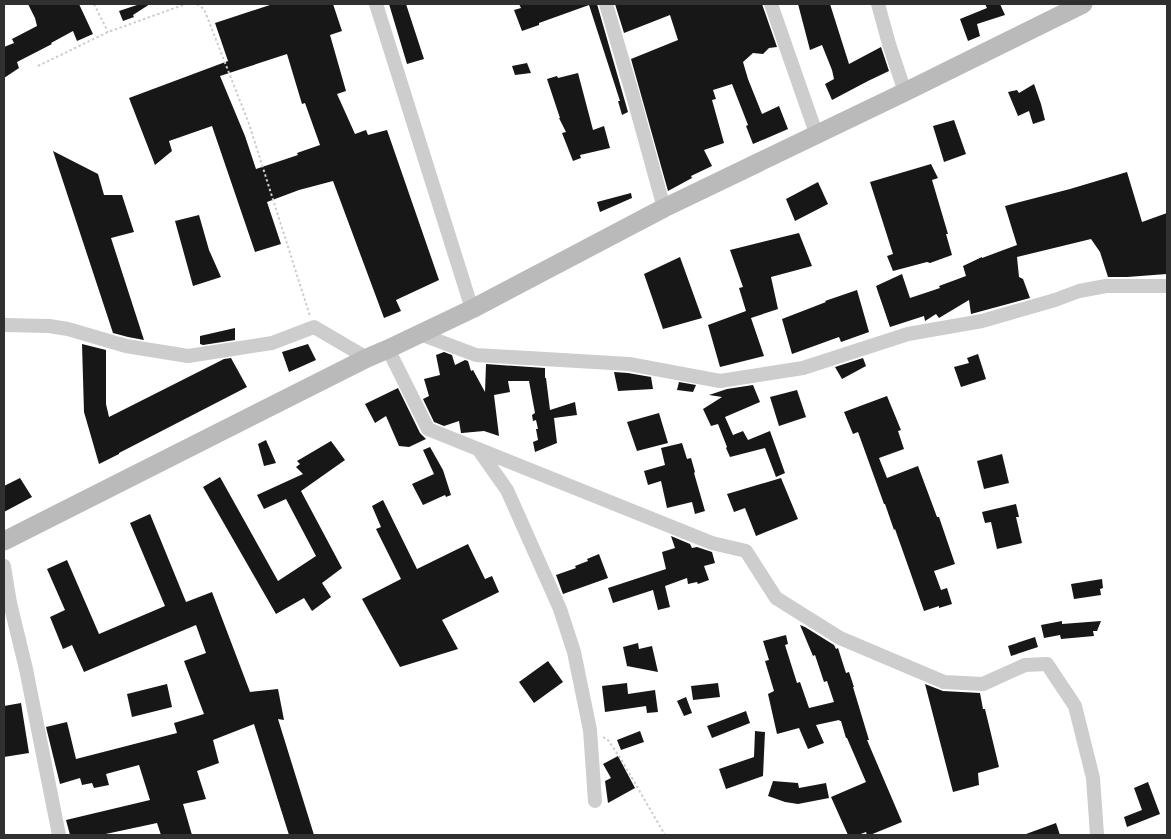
<svg xmlns="http://www.w3.org/2000/svg" width="1171" height="839" viewBox="0 0 1171 839" font-family="Raleway,sans-serif">
<rect width="100%" height="100%" fill="#fff"/>
<path fill="#171717" fill-rule="evenodd" d="M28,4H79L93,34L77,41L73,31L51,43L52,44L17,62L19,68L4,78V47L14,43L12,39L37,26L35,18Z
M140,4H150L133,15L134,17L123,21L119,11Z
M273,4H333L342,31L330,35L346,91L337,94L355,134L366,130L368,135L387,130L439,280L396,300L401,311L384,318L333,181L299,190L267,202L281,244L255,252L212,126L169,141L172,151L155,165L129,98L228,61L215,23ZM287,54L302,104L305,103L320,145L297,153L298,155L256,169L245,136L220,76Z
M389,4H406L424,59L407,64Z
M519,4H597L628,112L622,115L618,101H620L589,5L539,23V25L522,31L514,10L521,8Z
M615,4H762L777,47L769,48L763,54L753,53L743,62L748,79L762,114L779,106L788,129L753,144L746,126L748,125L732,84L713,90L716,99L712,100L724,143L704,150L712,166L691,176L692,178L668,191L631,59L678,40L670,15L624,33Z
M798,4H830L849,64L881,47L889,71L868,81L832,100L825,84L834,79L832,70L822,45L810,50Z
M985,4H1000L1005,15L977,24L980,36L968,41L960,19L987,8Z
M527,63L531,73L515,75L512,66Z
M578,73L593,130L604,126L610,148L580,155L581,158L573,161L562,133L566,132L559,118H560L547,79L557,76L558,78Z
M1034,84L1041,104L1045,120L1033,124L1029,111L1018,116L1008,92L1017,90L1019,93Z
M954,120L966,154L944,162L933,126Z
M53,151L98,174L104,195H122L134,232L111,238L144,340L128,337L113,333Z
M931,164L938,178L932,180L948,234H946L952,255L930,263L927,262L893,271L887,256L893,254L870,182Z
M1127,172L1142,222L1167,213V274L1127,277H1108L1100,252L1091,239L1017,257L1019,277L1023,279L1030,298L971,314L969,300L939,318L936,314L925,321L924,316L890,327L876,286L902,274L910,298L940,288L939,286L966,276L963,266L982,257V258L1017,245L1005,206L1070,189Z
M818,182L828,204L795,221L786,199Z
M631,193L632,198L600,212L597,202Z
M199,215L209,250L221,277L193,286L175,221Z
M799,233L812,266L771,277L778,309L751,318L764,356L720,367L708,325L746,311L739,288L743,287L730,250Z
M680,257L702,318L663,329L644,274Z
M857,290L869,332L841,342L839,337L792,354L782,319L826,302L825,301Z
M235,328V340L203,345L200,344V336Z
M82,344L106,350V404L109,417L224,359L231,358L247,387L119,453V454L99,464L84,412Z
M308,344L316,360L289,372L282,352Z
M444,352L452,355L455,365L465,360L468,361L471,371L473,370L485,392L486,364L545,368V378H546L550,410L575,402L577,415L554,418L557,443L535,452L533,442L538,440L536,429H538L536,420L533,421L532,415L535,413L529,381H508L510,392L494,395L499,436L484,431L462,433H461L459,421L444,426L434,422L423,399L429,396L424,379L440,375L436,355Z
M978,354L986,379L961,387L954,367L969,363L967,358Z
M863,358L866,366L842,379L835,367Z
M614,372L628,373L651,377L653,389L618,391Z
M679,382L696,385L693,392L677,390Z
M753,385L760,402L725,417L733,435L743,431L748,440L770,431L785,473L776,477L765,448L730,457L726,448L727,447L718,424L711,426L703,409L722,397L709,395L727,389Z
M398,388L420,433L426,439L409,447L399,446L386,416L375,423L365,404Z
M797,390L806,417L779,426L770,397Z
M887,396L901,430L898,431L904,449L879,458L887,478L918,466L937,517H939L955,564L934,571L941,590L947,588L952,604L939,608V606L924,611L895,529L894,530L885,504H884L858,432L853,434L844,412Z
M659,413L668,443L637,451L627,422Z
M266,440L276,463L264,466L258,444Z
M331,441L345,460L301,491L342,568L322,583L331,597L312,611L304,598L276,614L203,487L220,477L278,581L316,556L286,499L264,509L257,495L303,474L296,467L300,464L297,461Z
M682,443L687,459L691,458L695,472L694,473L705,511L695,514L692,502L667,508L661,481L648,485L644,471L665,465L661,448Z
M430,447L443,470L451,495L446,497L445,495L423,505L412,484L434,474L423,450Z
M1002,454L1009,483L984,489L977,461Z
M20,478L32,497L4,512V486Z
M781,478L798,519L756,536L745,508L734,512L727,494Z
M383,500L417,569L468,544L485,579L492,576L499,592L442,620L458,649L400,667L362,599L401,579L376,529L381,527L372,506Z
M1016,504L1019,517H1016L1022,543L997,549L991,522L985,523L982,512Z
M150,514L186,602L212,592L250,692L278,689L284,720L278,719L314,835H289L254,724L213,740L219,763L197,771L206,799L183,804L192,835H161L157,823L101,835H70L66,820L150,800L139,765L106,774L109,785L94,788L92,783L82,785L80,778L60,784L46,727L67,722L76,759L177,733L174,723L204,714L184,661L206,653L196,625L84,672L72,645L63,649L50,617L65,610L47,569L67,560L99,634L165,606L130,523Z
M671,536L690,544L692,548L697,547L712,552L715,563L704,566L709,580L698,584L697,582L688,584L687,578L665,586L670,607L658,610L653,590L613,603L608,588L666,569L662,552L675,548Z
M599,554L608,578L563,594L556,575L576,568L575,566L588,561L587,559Z
M1102,579L1103,588L1100,589L1101,595L1074,599L1071,584Z
M1062,621V624L1101,621L1097,631H1093L1094,636L1061,639L1060,635L1044,638L1041,625Z
M800,625L805,627L834,645L836,649L838,648L846,673L849,672L854,687H853L869,740H867L902,822L870,835H867L866,832L858,835H848L831,797L866,782L847,738H846L841,721H840L839,720L816,725L824,743L808,749L799,728L777,734L768,694L774,691L765,661L769,660L763,641L786,635L788,644L785,645L797,683L800,682L809,708L834,702L827,681L824,682L815,655L813,656Z
M1035,637L1038,647L1011,656L1008,646Z
M638,643L639,649L652,646L658,672L627,666L623,647Z
M548,661L563,682L534,703L519,682Z
M627,683L628,694L655,690L658,712L647,713L646,706L605,712L602,686Z
M718,683L720,697L693,700L691,686Z
M167,684L172,707L132,717L127,694Z
M925,684L943,691L980,693L983,709H985L999,767L978,773L979,785L953,792Z
M686,697L692,713L684,716L677,701Z
M21,703L29,753L4,757V706Z
M746,711L750,723L712,738L707,726Z
M640,731L644,742L621,750L617,740Z
M755,731L765,732L763,776L726,789L719,769L754,757Z
M618,756L635,788L608,803L605,781L611,778L603,764Z
M773,781L798,783L799,788L826,783L829,798L798,804L785,802L768,796Z
M1148,782L1160,814L1127,827L1124,817L1142,810L1134,788Z
M1056,823L1060,835H1026V834Z"/>
<g fill="none" stroke-linecap="round" stroke-linejoin="round">
<path stroke="#cdcdcd" stroke-width="2" stroke-dasharray="2.5 2.5" stroke-linecap="butt" d="M94,4L108,32
M197,4L204,9L249,124L310,316
M38,66L108,32L186,4
M603,737L608,740L621,759L665,835"/>
<path stroke="#cdcdcd" stroke-width="14" d="M376,4L472,309
M606,4L633,96L664,208
M771,4L816,133
M878,4L889,44L905,92
M4,325L49,326L68,329L126,346L188,356L272,343L314,327L367,358
M420,334L476,355L629,364L720,381L803,368L908,334L982,321L1055,300L1079,291L1106,286H1167
M388,349L428,429L712,543L746,551L776,598L840,638L944,682L983,684L1025,665L1047,664L1075,706L1093,778L1097,835
M478,449L507,490L560,609L574,652L590,730L595,801
M4,566L10,603L26,669L59,835"/>
<path stroke="#bababa" stroke-width="19" d="M4,541L367,358L388,349L472,309L664,208L905,92L1083,4"/>
</g>
<rect width="1171" height="839" fill="none" stroke="#303030" stroke-width="10"/>
</svg>
